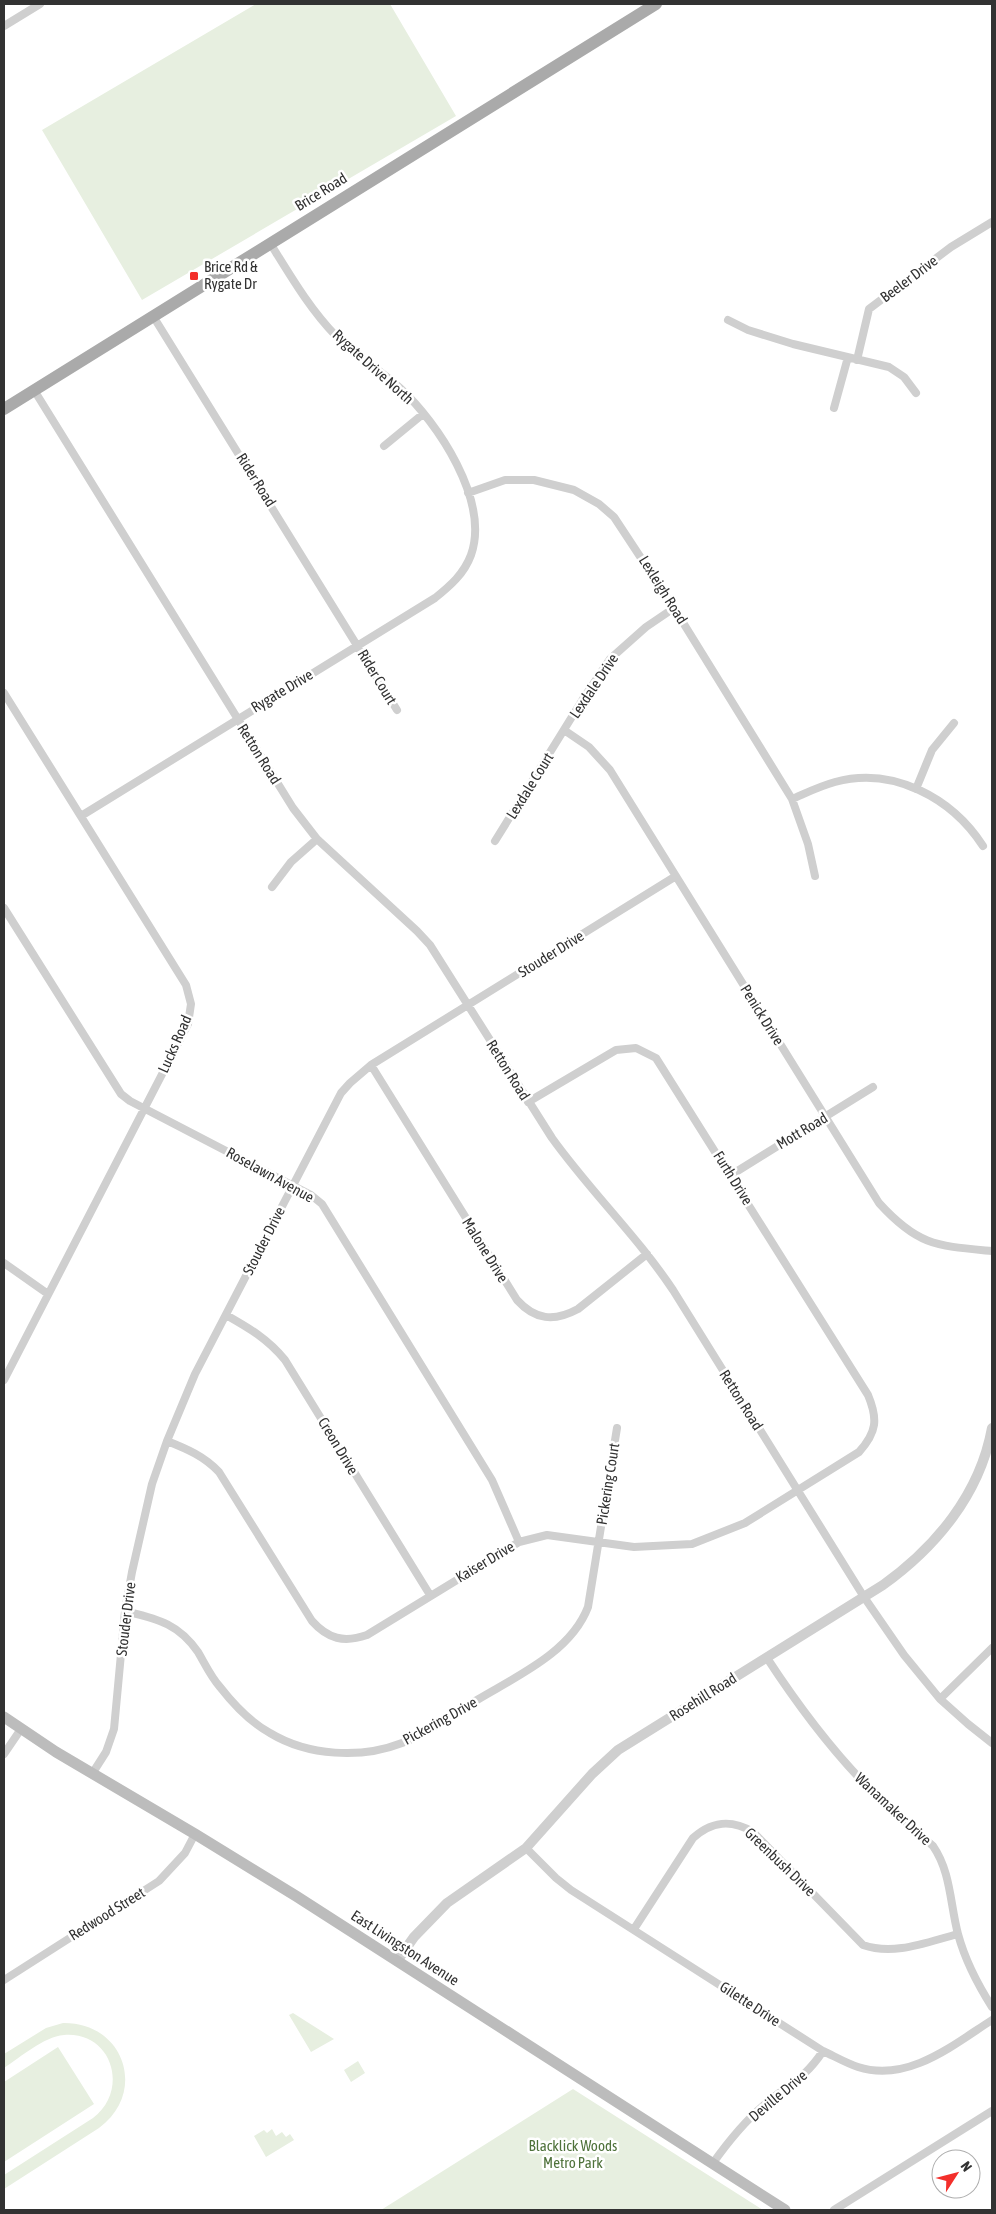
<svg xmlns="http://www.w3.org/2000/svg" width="996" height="2214" viewBox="0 0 996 2214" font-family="'Asap Condensed',sans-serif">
<rect width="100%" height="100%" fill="#fff"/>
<path fill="#e7efe0" d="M256,4H390L456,116L142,300L42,130Z
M293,2013L334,2039L311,2052L289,2015Z
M63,2023C124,2022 148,2092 99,2128L4,2189V2175L93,2118C130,2090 112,2031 64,2035C43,2037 21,2057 4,2068V2054L46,2028Z
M58,2047L94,2104L4,2162V2082Z
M358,2061L365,2073L351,2082L344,2070Z
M573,2089L763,2210H381Z
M272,2129L276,2136L282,2132L286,2137L290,2134L294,2140L266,2157L254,2136L264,2130L267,2133Z"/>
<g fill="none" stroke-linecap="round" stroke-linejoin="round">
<path stroke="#cfcfcf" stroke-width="8" d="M4,26L40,4
M153,316L397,710
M728,320L748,330L793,344L889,367L904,377L916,393
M857,360L869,309L951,247L992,222
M34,390L293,808L317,839L417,931L430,945L552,1138C590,1191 637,1236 673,1290L864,1597L904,1655L940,1699L968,1724L992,1743
M834,408L848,357
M384,446L423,414
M468,493L505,480H534L574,490L599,504L614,517L674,608L792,799L808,844L815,876
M4,693L186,985L191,1004L188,1024L4,1380
M564,730L589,747L610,770L879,1203C918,1246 937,1246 992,1251
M916,789L932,750L954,723
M792,799C806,793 820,786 835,782C893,766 952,798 983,846
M81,816L435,598C450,586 464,574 471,555C490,501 438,423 400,388C380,369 355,356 336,336C309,308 290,275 270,243
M495,841L583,699L610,659L646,627L674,608
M272,887L291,862L317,839
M4,908L121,1094L130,1101L311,1195L322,1204L492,1480L519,1542
M371,1065L517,1300C535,1320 554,1322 578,1309L647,1254
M731,1175L873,1087
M4,1263L48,1294
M226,1315C249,1328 268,1339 285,1360L430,1595
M167,1441C187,1449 204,1456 219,1472L312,1621C328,1639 344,1643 367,1635L519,1542L547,1535L634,1547L692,1544L745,1523L859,1452C877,1432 878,1419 868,1395L656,1058L636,1048L616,1050L528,1102
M125,1611C157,1619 178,1623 198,1652C205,1664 211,1677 220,1687C234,1705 250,1722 270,1733C308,1756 361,1759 402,1743C429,1733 453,1715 477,1700C517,1676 571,1652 588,1607L617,1428
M767,1658C799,1707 834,1754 876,1795C894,1813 914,1829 933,1846C951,1872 950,1904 958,1934C965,1960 978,1985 992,2007
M940,1699L992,1648
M4,1754L21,1729
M92,1774L106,1752L114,1729L125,1611L132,1572L152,1484L167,1441L195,1374L341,1093L350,1083L371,1065L676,876
M526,1848L556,1878L571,1890L823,2051C834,2056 846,2063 858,2067C908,2083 953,2045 992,2020
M634,1929L693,1838C712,1821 731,1819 753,1832L863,1945C894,1956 927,1942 958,1934
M4,1980L159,1881L185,1853L195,1834
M713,2163C728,2142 744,2122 764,2105C788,2084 804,2080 823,2051
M834,2210L992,2111"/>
<path stroke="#cfcfcf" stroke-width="10" d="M397,1961L414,1937L447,1903L526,1848L592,1774L618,1750L883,1585C936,1547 980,1494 992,1428"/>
<path stroke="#bcbcbc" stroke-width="11" d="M4,1717L56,1752L195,1834L296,1896L785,2210"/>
<path stroke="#aaa" stroke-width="12" d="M4,409L656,4"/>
</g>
<rect fill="#f32f2b" stroke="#fff" stroke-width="2" x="189" y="271" width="10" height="10" rx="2.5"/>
<g text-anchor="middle" stroke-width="5" stroke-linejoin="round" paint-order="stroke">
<g font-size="15" fill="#323232" stroke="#fff">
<text transform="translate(321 192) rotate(-32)" y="5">Brice Road</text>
<text transform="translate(909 279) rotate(-37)" y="5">Beeler Drive</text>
<text transform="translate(373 367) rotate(42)" y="5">Rygate Drive North</text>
<text transform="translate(256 480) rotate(58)" y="5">Rider Road</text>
<text transform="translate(663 590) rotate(58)" y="5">Lexleigh Road</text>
<text transform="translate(377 677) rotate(59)" y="5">Rider Court</text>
<text transform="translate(594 686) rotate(-56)" y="5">Lexdale Drive</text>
<text transform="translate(282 691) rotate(-31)" y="5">Rygate Drive</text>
<text transform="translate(259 754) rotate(58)" y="5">Retton Road</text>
<text transform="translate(530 786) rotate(-58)" y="5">Lexdale Court</text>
<text transform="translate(551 954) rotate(-32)" y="5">Stouder Drive</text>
<text transform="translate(762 1015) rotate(58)" y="5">Penick Drive</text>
<text transform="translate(175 1044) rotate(-66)" y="5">Lucks Road</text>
<text transform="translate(508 1070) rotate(58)" y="5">Retton Road</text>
<text transform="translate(802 1131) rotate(-31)" y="5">Mott Road</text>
<text transform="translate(270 1175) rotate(29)" y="5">Roselawn Avenue</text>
<text transform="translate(733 1178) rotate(58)" y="5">Furth Drive</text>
<text transform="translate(264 1241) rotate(-63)" y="5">Stouder Drive</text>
<text transform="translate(485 1250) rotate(58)" y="5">Malone Drive</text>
<text transform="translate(741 1400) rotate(58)" y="5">Retton Road</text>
<text transform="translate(338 1446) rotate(59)" y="5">Creon Drive</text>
<text transform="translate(608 1484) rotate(-81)" y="5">Pickering Court</text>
<text transform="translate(485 1562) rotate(-31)" y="5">Kaiser Drive</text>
<text transform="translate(126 1619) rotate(-83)" y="5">Stouder Drive</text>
<text transform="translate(703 1697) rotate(-32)" y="5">Rosehill Road</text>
<text transform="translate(440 1721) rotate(-29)" y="5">Pickering Drive</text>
<text transform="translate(893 1809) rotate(43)" y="5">Wanamaker Drive</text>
<text transform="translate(780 1862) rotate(44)" y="5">Greenbush Drive</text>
<text transform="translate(107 1914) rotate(-32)" y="5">Redwood Street</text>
<text transform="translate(405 1948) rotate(33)" y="5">East Livingston Avenue</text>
<text transform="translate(750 2004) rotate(33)" y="5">Gilette Drive</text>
<text transform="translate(778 2096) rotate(-40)" y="5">Deville Drive</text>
</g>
<g font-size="15" fill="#323232" stroke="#fff" text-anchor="start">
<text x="204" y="272">Brice Rd &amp;<tspan x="204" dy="17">Rygate Dr</tspan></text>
</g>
<g font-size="15" fill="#4f723b" stroke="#fff">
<text x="573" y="2151">Blacklick Woods<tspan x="573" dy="17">Metro Park</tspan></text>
</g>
</g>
<rect width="996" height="2214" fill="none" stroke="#323232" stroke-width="10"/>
<g transform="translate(956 2174) rotate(54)"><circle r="24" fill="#ffffff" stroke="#adadad"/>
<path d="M0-4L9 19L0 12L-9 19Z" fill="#f32f2b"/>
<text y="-8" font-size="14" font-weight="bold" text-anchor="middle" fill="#323232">N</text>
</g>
</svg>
